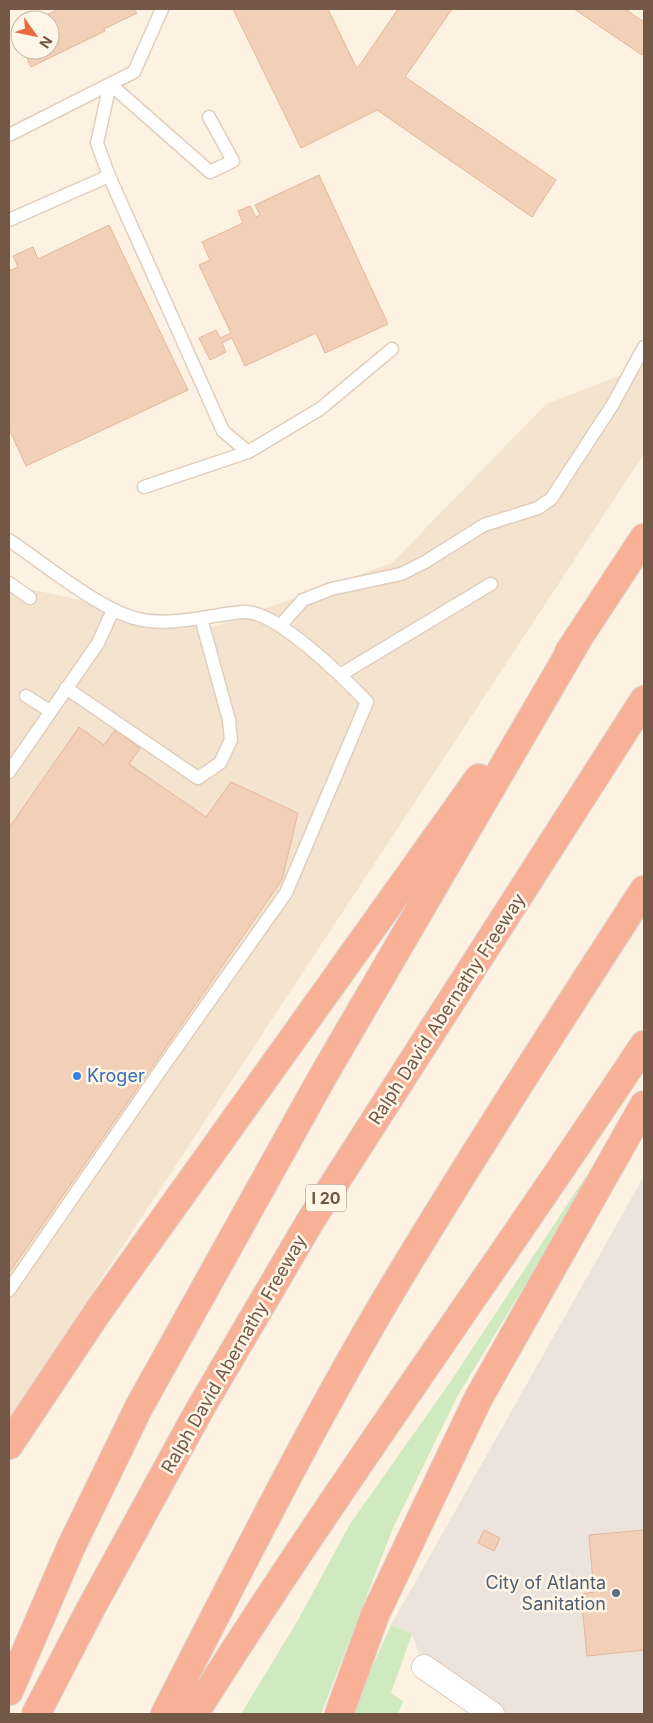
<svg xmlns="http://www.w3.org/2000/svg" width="653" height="1723" viewBox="0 0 653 1723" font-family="Inter,sans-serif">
<rect width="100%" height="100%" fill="#fdf2e1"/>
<path fill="#f4e4cf" d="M644,366V454L9,1419V575L20,587L211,628L392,563L546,404Z"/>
<path fill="#ebe3dc" d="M644,1176V1714H492L424,1667L412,1634L391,1625Z"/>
<path fill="#d0eabf" d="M586,1176V1185L458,1395L393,1528L321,1714H241L298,1620L350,1524L453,1378Z
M391,1625L412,1634L391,1693L403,1701L398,1714H351Z"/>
<path fill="#f2d0b8" stroke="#e5b698" d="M59,9H134L137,13L104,29L105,31L31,67L23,50H50V20H36Z
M233,9H328L357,69L398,9H452L405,77L556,180L532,217L377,110L301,148Z
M574,9H625L644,22V52L642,55Z
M20,28V43L14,31Z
M319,175L388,324L325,353L316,333L245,366L232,338L222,343L226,352L210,360L199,338L216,330L220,338L231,333L199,265L210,260L202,242L243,223L238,211L250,206L256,217L260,215L255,205Z
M109,225L188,390L26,466L9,429V271L18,267L13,256L33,247L38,259Z
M79,727L104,745L115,730L140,748L129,764L206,817L231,782L298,813L282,880L9,1273V828Z
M484,1530L500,1538L494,1551L478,1543Z
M644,1530V1650L587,1656L581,1594L594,1592L589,1535Z"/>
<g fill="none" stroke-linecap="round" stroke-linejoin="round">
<defs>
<path id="service" d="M162,9L134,72L110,84L97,143L109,176L223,431L248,452
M9,135L110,84L210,172L233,161L209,117
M9,220L109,176
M144,487L248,452L320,409L392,349
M9,540C43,563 100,610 138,619C172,627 209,615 243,612C275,609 345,679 367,702L286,893L160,1071L9,1290
M9,583L30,598
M280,626L303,600L331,589L401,574L425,562L484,525L538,508L551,499L613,404L644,347
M340,675L491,584
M66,688L198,778L220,763L231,740L229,720L201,618
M26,696L50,711
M9,772L98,643L113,610"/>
<path id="minor" d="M424,1667L492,1714"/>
<path id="motorway" d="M569,652L644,538
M9,1445L99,1310L479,778
M9,1691L71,1547L139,1407L323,1076L579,637
M36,1714L90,1610L200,1409L311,1220L644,700
M165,1714C238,1572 309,1429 391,1291C472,1156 558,1023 644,890
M194,1714C337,1487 496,1269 644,1045
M339,1714L375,1615L478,1399L644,1105"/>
</defs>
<use href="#service" stroke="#e1cebd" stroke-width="15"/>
<use href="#minor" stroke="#e1cebd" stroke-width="26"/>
<use href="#motorway" stroke="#dbd4cf" stroke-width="30"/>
<use href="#service" stroke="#fff" stroke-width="12"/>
<use href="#minor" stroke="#fff" stroke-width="24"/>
<use href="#motorway" stroke="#f8b196" stroke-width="28"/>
</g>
<circle fill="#3f7fe0" stroke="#fff6e7" stroke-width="2" cx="77" cy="1076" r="5"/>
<circle fill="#5c6f8a" stroke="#fff6e7" stroke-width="2" cx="616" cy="1593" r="5"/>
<g text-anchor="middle" stroke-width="5" stroke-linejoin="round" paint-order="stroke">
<rect fill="#fff6e7" stroke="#9e8777" stroke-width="1" x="306" y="1184.5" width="40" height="27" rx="4"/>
<g font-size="16" font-weight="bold" fill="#745847">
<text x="326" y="1204">I 20</text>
</g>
<g font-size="18" fill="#745847" stroke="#fff6e7">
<text transform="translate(447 1009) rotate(-57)" y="6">Ralph David Abernathy Freeway</text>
<text transform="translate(234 1354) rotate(-60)" y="6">Ralph David Abernathy Freeway</text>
</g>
<g font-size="18" fill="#366cbe" stroke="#fff6e7" text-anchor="start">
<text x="87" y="1082">Kroger</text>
</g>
<g font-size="18" fill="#4e5e75" stroke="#fff6e7" text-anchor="end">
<text x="606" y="1589">City of Atlanta<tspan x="606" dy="21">Sanitation</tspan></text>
</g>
</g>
<rect width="653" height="1723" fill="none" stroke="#745847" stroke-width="20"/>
<g transform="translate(35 35) rotate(123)"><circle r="24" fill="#fff6e7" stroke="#c7b7a7"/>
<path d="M0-4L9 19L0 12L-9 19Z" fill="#ea6a43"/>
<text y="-8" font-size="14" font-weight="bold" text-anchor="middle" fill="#745847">N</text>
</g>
</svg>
